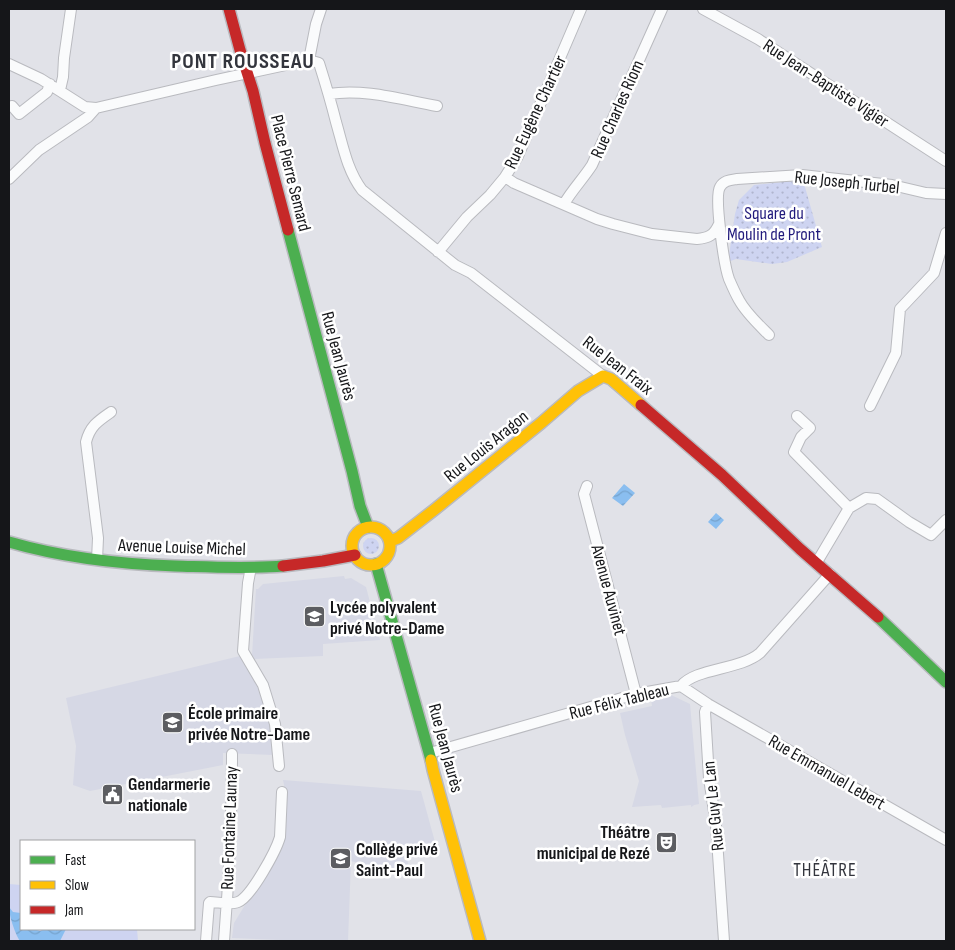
<svg xmlns="http://www.w3.org/2000/svg" width="955" height="950" viewBox="0 0 955 950" font-family="'Sofia Sans Condensed',sans-serif">
<defs>
<pattern id="grass-dots" width="8" height="8" patternUnits="userSpaceOnUse" patternTransform="scale(1.25)"><rect width="8" height="8" fill="#ced4f1"/><path d="M2 2h.1M6 6h.1" fill="none" stroke="#b0b5ce" stroke-width="1.8" stroke-linecap="round"/></pattern>
<pattern id="water-waves" width="16" height="10" patternUnits="userSpaceOnUse" patternTransform="scale(1.25)"><rect width="16" height="10" fill="#8abef0"/><path d="M0 5q4-4 8 0t8 0" fill="none" stroke="#76a3cd"/></pattern>
</defs>
<rect width="100%" height="100%" fill="#e1e2e8"/>
<path fill="#d6d8e5" d="M344,576L345,579L351,578L366,587L380,640L323,644V656L254,659V657L252,656L256,589H258L263,584Z
M240,656L258,684L273,726L274,755L223,753V765L90,791L73,785L76,746L66,698Z
M669,694L690,704L699,804L694,805L693,806L691,807V805L662,808L661,805L632,807L639,781L625,735L620,713L652,706L651,699Z
M283,780L421,791L435,842L405,849L410,872L398,873L351,861L348,941H306L232,938L234,923L283,843L286,794Z"/>
<path fill="url(#grass-dots)" d="M803,180L822,247L787,262L772,264L736,259L728,262L735,214L739,200L754,185Z
M363 546a8 8 0 1 1 16 0a8 8 0 1 1-16 0Z"/>
<path fill="#ced4f1" d="M9,884L21,885V929H137L138,941H9Z"/>
<path fill="url(#water-waves)" d="M624,484L635,493L623,506L612,498Z
M716,513L724,520L716,529L708,522Z
M9,907L13,912L21,913V929H34L40,931L46,929H66L60,941H20C15,934 9,915 9,907Z"/>
<g fill="none" stroke-linecap="round" stroke-linejoin="round">
<defs>
<path id="street" d="M703,9L758,39L946,161
M309,60L316,24L321,9
M9,64L41,79L85,107L96,108
M60,90L63,77L64,58L71,9
M329,94C364,88 403,100 437,106
M12,106L19,114L47,92L50,84
M505,177L514,183L597,219L613,224L652,234L697,239C709,238 714,235 719,224
M9,179L39,150L88,117L96,108L216,80L309,60L319,63C325,82 331,102 336,122C343,146 347,170 362,190L455,265L471,273L603,376
M564,204C572,190 583,179 592,165L662,9
M438,252L467,217L490,195L505,177L518,156L581,9
M769,335C758,324 746,313 739,300C735,293 732,286 729,279C724,265 714,197 720,187C724,180 731,180 737,179L802,175L892,185L926,193L946,194
M870,406L896,353L900,309L934,273L946,233
M797,416L810,428L801,437L794,452L849,508
M587,486L584,494L636,694
M97,560L98,538L86,442C90,426 98,421 111,412
M817,562L849,508L866,498L877,499L909,522L931,535L946,520
M251,567L248,583L243,651L263,685L275,724L279,766
M681,686L708,704L946,840
M708,704L705,712L709,778L716,825L724,941
M430,753L636,694L681,686C695,668 740,670 760,653L830,574
M206,941L209,903L210,902C218,902 230,905 238,902C251,897 276,851 280,837L282,792
M224,941C229,879 232,816 232,754"/>
<path id="fast" d="M288,230L352,471L360,506L368,527
M9,542C64,558 119,564 175,566C211,567 247,569 283,566
M376,564L431,760
M878,617L946,682"/>
<path id="slow" d="M352 546a19 19 0 1 1 38 0a19 19 0 1 1-38 0Z
M390,541L398,538L434,510L541,423L578,391L603,376L611,379L641,405
M431,760L433,770L480,941"/>
<path id="jam" d="M229,9L240,50L253,91L265,143L288,230
M641,405L722,475L800,549L878,617
M283,566L323,561L355,555"/>
</defs>
<use href="#street" stroke="#b9babf" stroke-width="12"/>
<use href="#fast" stroke="#b9babf" stroke-width="14"/>
<use href="#slow" stroke="#b9babf" stroke-width="14"/>
<use href="#jam" stroke="#b9babf" stroke-width="14"/>
<use href="#street" stroke="#fafbfc" stroke-width="10"/>
<use href="#fast" stroke="#4caf50" stroke-width="11"/>
<use href="#slow" stroke="#ffc107" stroke-width="11"/>
<use href="#jam" stroke="#c62828" stroke-width="11"/>
</g>
<defs>
<symbol id="school-square" viewBox="-11 -11 22 22"><rect x="-9" y="-9" width="18" height="18" rx="4" fill="#5c5d61" stroke="#fff"/><path d="M0-5L7-2L0 1L-7-2ZM-4 1L0 2.5L4 1V4Q0 6-4 4Z" fill="#fff"/></symbol>
<symbol id="civic-square" viewBox="-11 -11 22 22"><rect x="-9" y="-9" width="18" height="18" rx="4" fill="#5c5d61" stroke="#fff"/><path d="M-.6-6.5H3V-4.5H.6V-3L4-1V1h2V6H-6V1h2V-1L-.6-3ZM-1.2 2.5V6h2.4V2.5Z" fill="#fff"/></symbol>
<symbol id="theatre-square" viewBox="-11 -11 22 22"><rect x="-9" y="-9" width="18" height="18" rx="4" fill="#5c5d61" stroke="#fff"/><path d="M-5-5.5Q0-4 5-5.5V0Q5 5 0 6Q-5 5-5 0ZM-3.3-2.5H-1v1.5H-3.3ZM1-2.5H3.3v1.5H1ZM-2.8 1Q0 5.5 2.8 1Z" fill="#fff"/></symbol>
</defs>
<g fill-rule="evenodd">
<use href="#school-square" x="302" y="604" width="25" height="25"/>
<use href="#school-square" x="160" y="710" width="25" height="25"/>
<use href="#civic-square" x="100" y="782" width="25" height="25"/>
<use href="#theatre-square" x="654" y="830" width="25" height="25"/>
<use href="#school-square" x="328" y="846" width="25" height="25"/>
</g>
<g text-anchor="middle" stroke-width="5" stroke-linejoin="round" paint-order="stroke">
<g font-size="18" fill="#151619" stroke="#fff">
<text transform="translate(826 83) rotate(33)" y="6">Rue Jean-Baptiste Vigier</text>
<text transform="translate(617 109) rotate(-66)" y="6">Rue Charles Riom</text>
<text transform="translate(535 112) rotate(-65)" y="6">Rue Eugène Chartier</text>
<text transform="translate(291 173) rotate(76)" y="6">Place Pierre Semard</text>
<text transform="translate(847 182) rotate(6)" y="6">Rue Joseph Turbel</text>
<text transform="translate(339 356) rotate(75)" y="6">Rue Jean Jaurès</text>
<text transform="translate(618 365) rotate(38)" y="6">Rue Jean Fraix</text>
<text transform="translate(486 446) rotate(-39)" y="6">Rue Louis Aragon</text>
<text transform="translate(182 547) rotate(2)" y="6">Avenue Louise Michel</text>
<text transform="translate(609 590) rotate(75)" y="6">Avenue Auvinet</text>
<text transform="translate(619 701) rotate(-14)" y="6">Rue Félix Tableau</text>
<text transform="translate(446 748) rotate(75)" y="6">Rue Jean Jaurès</text>
<text transform="translate(827 772) rotate(30)" y="6">Rue Emmanuel Lebert</text>
<text transform="translate(713 806) rotate(-96)" y="6">Rue Guy Le Lan</text>
<text transform="translate(229 828) rotate(-88)" y="6">Rue Fontaine Launay</text>
</g>
<g font-size="18" fill="#211a7c" stroke="#fff">
<text x="774" y="219">Square du<tspan x="774" dy="21">Moulin de Pront</tspan></text>
</g>
<g font-size="18" font-weight="bold" fill="#151619" stroke="#fff" text-anchor="start">
<text x="330" y="613">Lycée polyvalent<tspan x="330" dy="21">privé Notre-Dame</tspan></text>
<text x="188" y="719">École primaire<tspan x="188" dy="21">privée Notre-Dame</tspan></text>
<text x="128" y="790">Gendarmerie<tspan x="128" dy="21">nationale</tspan></text>
<text x="650" y="838" text-anchor="end">Théâtre<tspan x="650" dy="21">municipal de Rezé</tspan></text>
<text x="356" y="855">Collège privé<tspan x="356" dy="21">Saint-Paul</tspan></text>
</g>
<g font-size="19" letter-spacing="1" fill="#33353d" stroke="#fff">
<text x="825" y="876">THÉÂTRE</text>
</g>
<g font-size="22" font-weight="bold" letter-spacing="1" fill="#33353d" stroke="#fff">
<text x="243" y="68">PONT ROUSSEAU</text>
</g>
</g>
<rect width="955" height="950" fill="none" stroke="#151619" stroke-width="20"/>
<rect x="20" y="840" width="175" height="90" fill="#ffffff" stroke="#a1a2a3"/>
<rect x="30" y="856" width="25" height="8" fill="#4caf50" stroke="#a1a2a3"/>
<text x="65" y="865" font-size="15" fill="#151619">Fast</text>
<rect x="30" y="881" width="25" height="8" fill="#ffc107" stroke="#a1a2a3"/>
<text x="65" y="890" font-size="15" fill="#151619">Slow</text>
<rect x="30" y="906" width="25" height="8" fill="#c62828" stroke="#a1a2a3"/>
<text x="65" y="915" font-size="15" fill="#151619">Jam</text>
</svg>
